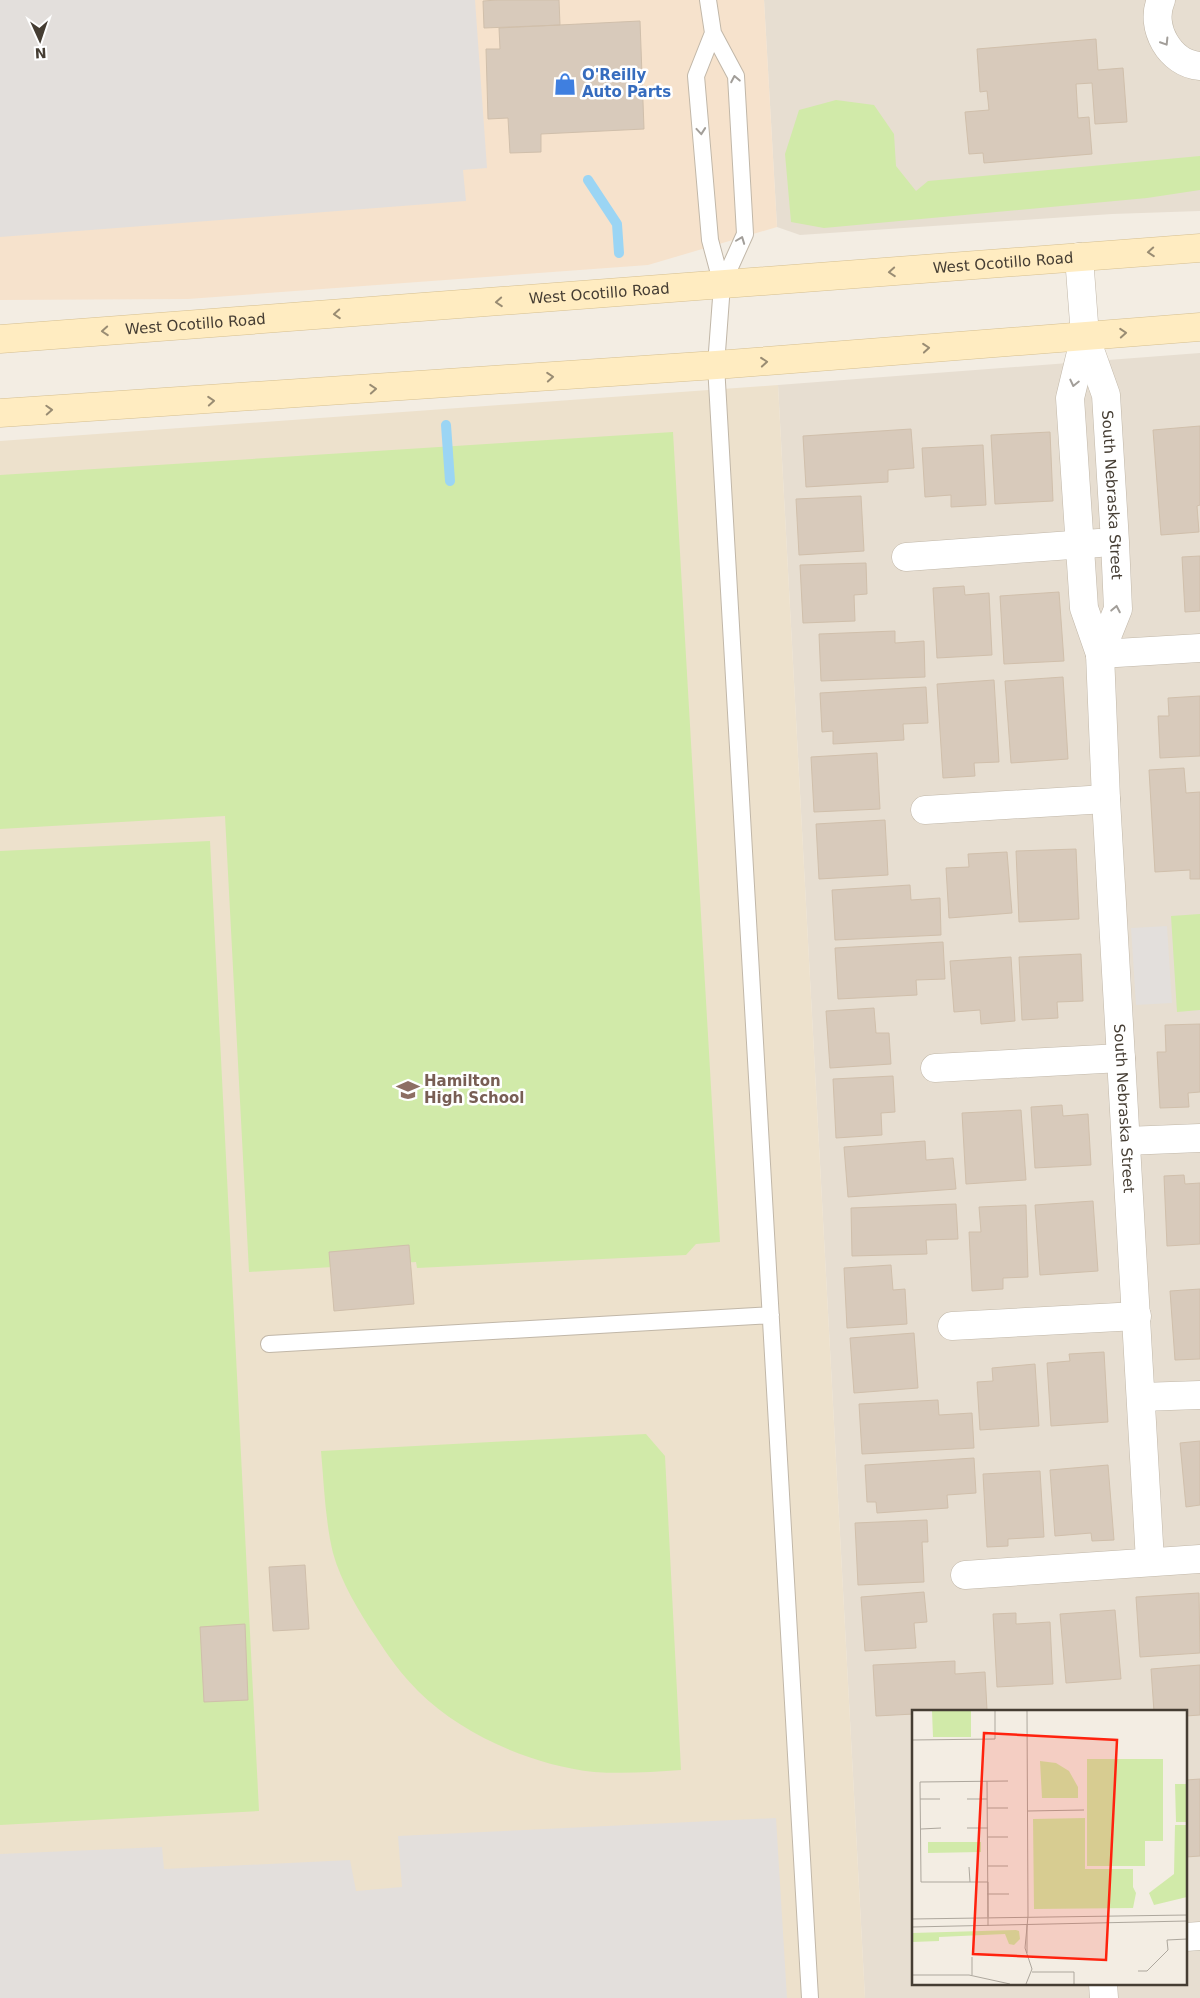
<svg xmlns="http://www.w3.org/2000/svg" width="1200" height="1998" viewBox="0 0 1200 1998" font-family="'DejaVu Sans',sans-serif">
<rect width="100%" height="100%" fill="#f3ede3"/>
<path fill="#e7ded1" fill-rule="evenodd" d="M764,0H1200V211L1112,214L800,235L777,227Z
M1200,353V1998H865L778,385ZM914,1712H1186V1984H914Z"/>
<path fill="#f6e2cc" d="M0,0H764L777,227L648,265L188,299L0,300Z"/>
<path fill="#ede1cc" d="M778,385L865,1998H0V441Z"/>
<path fill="#d1eaa9" d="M836,100L874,105L894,134L896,166L916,191L928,181L1200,156V190L1147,198L824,228L791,222L785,154L799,110Z
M673,432L720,1242L696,1244L686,1255L417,1268L416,1262L249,1272L225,816L0,829V475Z
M210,841L259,1811L0,1825V851Z
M1200,914V1010L1177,1012L1171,916Z
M646,1434L665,1456L681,1770C653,1772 623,1774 594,1772C532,1765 462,1735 418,1691C402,1675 388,1656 376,1637C359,1612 341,1582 333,1553C325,1520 324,1484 321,1451Z"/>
<path fill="#e3dfdc" d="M0,0H475L487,168L463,170L466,201L0,237Z
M1167,926L1172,1003L1136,1005L1131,928Z
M776,1818L787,1998H0V1854L162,1847L164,1869L350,1860L356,1891L402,1887L398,1836Z"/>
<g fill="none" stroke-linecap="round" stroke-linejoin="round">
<path stroke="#9bd5f4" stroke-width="10" d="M588,180L617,224L619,253
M446,425L450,481"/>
</g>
<path fill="#d8cabb" stroke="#d0bfab" d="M497,0H559L560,25L484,28L483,1Z
M640,21L644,129L541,134V152L510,153L508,118L488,119L486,49H500L499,28Z
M1096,39L1098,70L1123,68L1127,122L1095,124L1092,83L1076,84L1078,118L1089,117L1092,154L984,163L983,153L969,154L965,112L989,110L987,91L980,92L977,49Z
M1200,426V505L1197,506L1199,532L1161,535L1153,430Z
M911,429L914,468L888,470V482L806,487L803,436Z
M1050,432L1053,501L995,504L991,435Z
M983,445L986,505L951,507V495L925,497L922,448Z
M861,496L864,551L799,555L796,499Z
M1200,556V611L1185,612L1182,557Z
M866,563L867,594L854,595L855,621L803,623L800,565Z
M964,586L965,595L989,593L992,655L937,658L933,588Z
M1059,592L1064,661L1004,664L1000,596Z
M895,631V643L924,641L925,677L821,681L819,634Z
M1063,677L1068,759L1011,763L1005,681Z
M994,680L999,762L974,763L975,776L943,778L937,684Z
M926,687L928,723L903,724L904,740L833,744V731L822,732L820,693Z
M1200,696V756L1160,758L1158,716H1169L1168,698Z
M877,753L880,809L814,812L811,757Z
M1184,768L1186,793L1200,792V879H1190V870L1155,872L1149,770Z
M885,820L888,875L819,879L816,824Z
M1076,849L1079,919L1019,922L1016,851Z
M1007,852L1012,913L949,918L946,868L969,867L968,854Z
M910,885L911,900L940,898L941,935L835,940L832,890Z
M943,942L945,979L916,980L917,995L838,999L835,948Z
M1081,954L1083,1001L1057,1002L1058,1018L1022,1020L1019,957Z
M1011,957L1015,1021L981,1024L980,1010L954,1012L950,961Z
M874,1008L876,1033H889L891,1064L830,1068L826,1011Z
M1200,1024V1092L1188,1093L1189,1107L1160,1108L1157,1052H1166L1165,1025Z
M893,1076L895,1112L881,1113L882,1135L836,1138L833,1079Z
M1062,1105L1063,1116L1088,1114L1091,1165L1035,1168L1031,1107Z
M1021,1110L1026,1180L966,1184L962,1113Z
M925,1141L926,1160L953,1158L956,1189L848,1197L844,1147Z
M1184,1175L1185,1184L1200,1183V1244L1167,1246L1164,1176Z
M1093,1201L1098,1271L1040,1275L1035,1205Z
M956,1204L958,1239L926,1240L927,1254L852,1256L851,1208Z
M1026,1205L1028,1277L1003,1278V1289L972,1291L969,1232H981L979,1207Z
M409,1245L414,1304L334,1311L329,1252Z
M891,1265L893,1290L905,1289L907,1324L847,1328L844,1268Z
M1200,1289V1359L1175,1360L1170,1291Z
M914,1333L918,1388L854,1393L850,1338Z
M1104,1352L1108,1422L1051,1426L1047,1363L1070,1361L1069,1354Z
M1035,1364L1039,1426L980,1430L977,1382L993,1381L992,1368Z
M938,1400L939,1415L972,1413L974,1448L862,1454L859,1404Z
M1200,1441V1505L1186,1507L1180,1443Z
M974,1458L976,1493L947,1495L948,1508L877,1513L876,1502H867L865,1465Z
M1108,1465L1114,1540L1092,1541L1091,1533L1055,1536L1050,1470Z
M1040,1471L1044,1537L1008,1539V1546L987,1547L983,1474Z
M927,1520L928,1542H922L924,1582L858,1585L855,1523Z
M305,1565L309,1629L273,1631L269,1567Z
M924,1592L927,1622L914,1623L916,1648L865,1651L861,1597Z
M1199,1593L1200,1653L1140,1657L1136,1597Z
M1115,1610L1121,1679L1066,1683L1060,1614Z
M1016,1613V1624L1050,1622L1053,1684L997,1687L993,1614Z
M245,1624L248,1700L204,1702L200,1627Z
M955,1661V1674L985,1672L987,1710L914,1712V1714L876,1716L873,1665Z
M1200,1665V1715L1186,1716V1712H1154L1151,1669Z
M1200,1779V1856L1186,1857V1780Z"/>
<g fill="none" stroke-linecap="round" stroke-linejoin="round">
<defs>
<path id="service" d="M708,0L713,33L736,76L745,234L722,285L716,365L810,1998
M713,33L696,76L710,240L722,285
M269,1344L771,1315"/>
<g id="minor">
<path d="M1161,0C1149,27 1170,64 1200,66"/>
<path id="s1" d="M1079,257L1085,336L1106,395L1115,542L1118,609L1100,654"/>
<path id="s2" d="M1085,336L1070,398L1084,608L1100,654L1106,799L1150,1561"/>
<path d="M906,557L1099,543"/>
<path d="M1100,654L1200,648"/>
<path d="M925,810L1106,799"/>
<path d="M935,1068L1121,1058"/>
<path d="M1126,1141L1200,1138"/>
<path d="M952,1326L1137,1316"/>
<path d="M1141,1397L1200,1395"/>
<path d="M965,1575L1200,1559"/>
<path d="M1186,1937L1200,1936"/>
<path d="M1103,1984L1104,1998"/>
</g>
<g id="secondary">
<path id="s3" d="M0,339L1200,248"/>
<path d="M0,413L716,365L1200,327"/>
</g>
</defs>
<use href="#service" stroke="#c1b7a8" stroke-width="18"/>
<use href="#minor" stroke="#c1b7a8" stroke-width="29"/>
<use href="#secondary" stroke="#d5bf90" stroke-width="29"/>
<use href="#service" stroke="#fff" stroke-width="16"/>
<use href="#minor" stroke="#fff" stroke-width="28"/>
<use href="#secondary" stroke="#ffecc1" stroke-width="28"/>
</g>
<defs><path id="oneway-chevron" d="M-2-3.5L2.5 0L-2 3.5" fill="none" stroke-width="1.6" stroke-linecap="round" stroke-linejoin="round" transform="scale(1.25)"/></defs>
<g stroke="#a29e99">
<use href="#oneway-chevron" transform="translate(1165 42) rotate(58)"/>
<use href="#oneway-chevron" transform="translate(735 79) rotate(-101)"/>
<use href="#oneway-chevron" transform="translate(701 131) rotate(85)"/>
<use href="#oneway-chevron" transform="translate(741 240) rotate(-69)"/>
<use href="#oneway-chevron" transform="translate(1074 383) rotate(103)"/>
<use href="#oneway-chevron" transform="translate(1116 609) rotate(-79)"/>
</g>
<g stroke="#998c73">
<use href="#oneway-chevron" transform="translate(1151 252) rotate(176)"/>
<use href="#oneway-chevron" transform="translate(892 272) rotate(176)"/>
<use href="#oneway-chevron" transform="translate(499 302) rotate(176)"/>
<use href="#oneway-chevron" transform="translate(337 314) rotate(176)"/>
<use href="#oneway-chevron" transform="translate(105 331) rotate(176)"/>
<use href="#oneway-chevron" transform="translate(1123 333) rotate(-4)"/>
<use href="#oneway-chevron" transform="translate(926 348) rotate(-5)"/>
<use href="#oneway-chevron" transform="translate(764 362) rotate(-5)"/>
<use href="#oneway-chevron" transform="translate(550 377) rotate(-4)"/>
<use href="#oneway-chevron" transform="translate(373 389) rotate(-4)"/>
<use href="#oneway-chevron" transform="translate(211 401) rotate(-4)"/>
<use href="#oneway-chevron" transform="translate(49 410) rotate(-3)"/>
</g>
<defs>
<symbol id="shop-bare" viewBox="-9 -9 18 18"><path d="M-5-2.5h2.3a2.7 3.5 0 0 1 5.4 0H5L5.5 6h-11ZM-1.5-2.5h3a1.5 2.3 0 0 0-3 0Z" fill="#3f7fe0" stroke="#fff" stroke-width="2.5" paint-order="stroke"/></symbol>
<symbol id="school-bare" viewBox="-9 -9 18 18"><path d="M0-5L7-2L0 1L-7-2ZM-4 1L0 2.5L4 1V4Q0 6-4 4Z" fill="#8d6e63" stroke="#fff" stroke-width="2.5" paint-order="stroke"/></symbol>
</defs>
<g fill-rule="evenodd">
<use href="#shop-bare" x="549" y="68" width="32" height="32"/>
<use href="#school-bare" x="392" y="1074" width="32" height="32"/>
</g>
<g text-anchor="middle" stroke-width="5" stroke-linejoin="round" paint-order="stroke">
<g font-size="15" font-weight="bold" fill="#366cbe" stroke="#fff" text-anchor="start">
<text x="582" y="80">O'Reilly<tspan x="582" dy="17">Auto Parts</tspan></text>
</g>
<g font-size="15" fill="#453d33" stroke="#fff">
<text dy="5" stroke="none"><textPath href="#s3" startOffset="1006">West Ocotillo Road</textPath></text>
<text dy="5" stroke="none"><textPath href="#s3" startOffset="601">West Ocotillo Road</textPath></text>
<text dy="5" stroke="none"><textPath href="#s3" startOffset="196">West Ocotillo Road</textPath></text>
<text dy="5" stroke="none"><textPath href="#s1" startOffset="242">South Nebraska Street</textPath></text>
<text dy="5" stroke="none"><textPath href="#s2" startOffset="778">South Nebraska Street</textPath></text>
</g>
<g font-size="15" font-weight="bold" fill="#785e54" stroke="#fff" text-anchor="start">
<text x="424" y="1086">Hamilton<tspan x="424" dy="17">High School</tspan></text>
</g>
</g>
<g transform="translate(912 1710)">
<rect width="275" height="275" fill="#f3ede3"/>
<path d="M20,1H59V27H21ZM175,49H251V131H233V156H175ZM128,51L144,53L157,61L166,77V88H130ZM263,74H275V112H264ZM173,108V159H221V177L224,183L221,198L122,199L121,109ZM263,115H275V187L242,195L237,183L262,164ZM16,132H69V142L16,143ZM104,220L107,221L108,229L102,235L97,234L93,224L27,227V231L0,232V223Z" fill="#d1eaa9"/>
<path fill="none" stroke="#ada79d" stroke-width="1" d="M0,30L83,29V1M75,71L76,207M8,89H28M55,89H75M75,98H96M116,101L172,100M55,118H76M9,119L29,118M76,127H96M76,156H96M57,157L58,172M76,172H9L8,72L96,71M76,172V216M75,184H97M0,209L275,205M0,217L275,211M115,243V215M60,247V265M226,261H235L256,240L255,230L275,229M120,262H162V274M0,265H57L98,274M114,274L120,259L113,238L116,206L115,1"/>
<path fill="#ff220e" fill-opacity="0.15" stroke="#ff220e" stroke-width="2.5" d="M72,23L205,30L194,250L61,244Z"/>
<rect width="275" height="275" fill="none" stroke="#453d33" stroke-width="2.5"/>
</g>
<g transform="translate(40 40) rotate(177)" stroke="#ffffff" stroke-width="4" paint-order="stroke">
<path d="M0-4L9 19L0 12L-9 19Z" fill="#453d33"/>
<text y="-8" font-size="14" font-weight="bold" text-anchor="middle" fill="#453d33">N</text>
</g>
</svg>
